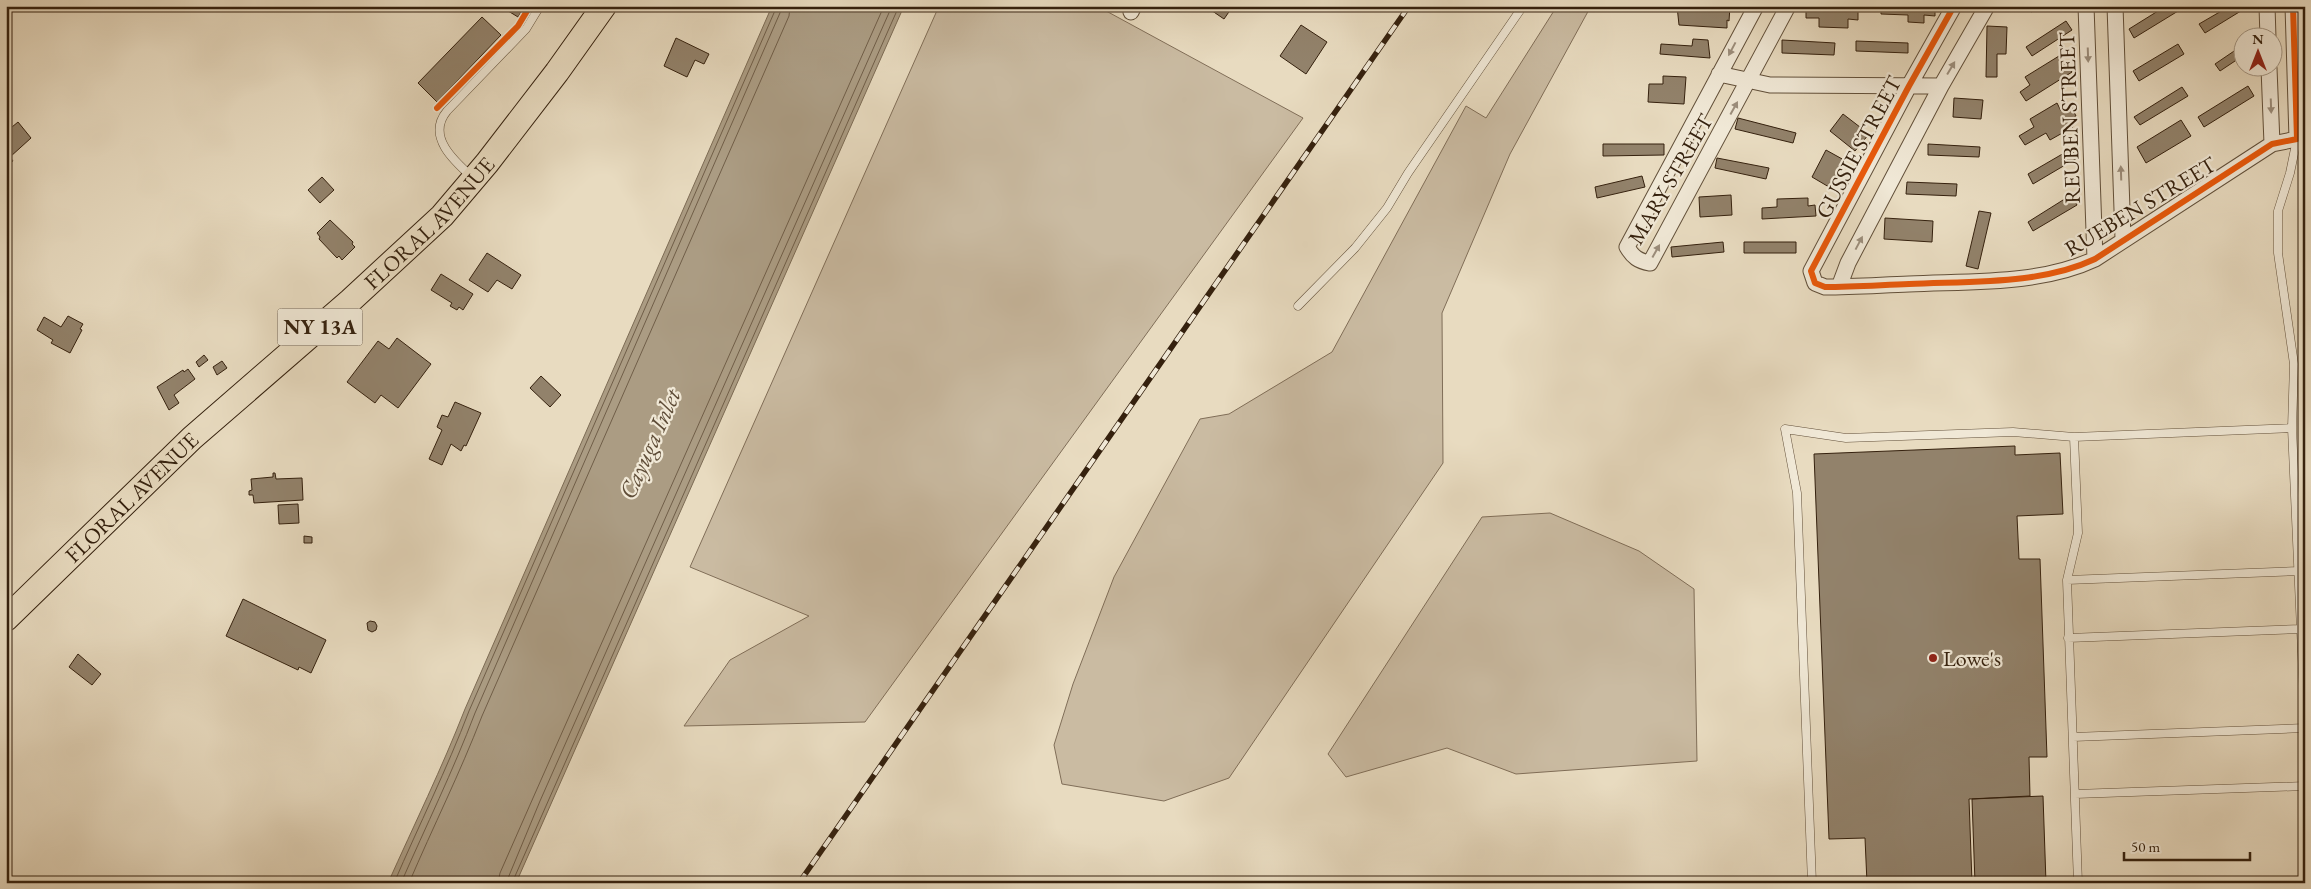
<svg xmlns="http://www.w3.org/2000/svg" width="2311" height="889" viewBox="0 0 2311 889" font-family="'EB Garamond',serif">
<rect width="100%" height="100%" fill="#e8dbc0"/>
<filter id="stains"><feTurbulence type="fractalNoise" baseFrequency=".004" numOctaves="4"/><feColorMatrix values="0 0 0 0 .2 0 0 0 0 .09 0 0 0 0 .02 0 0 0 .5 -.17"/></filter>
<radialGradient id="worn" r=".72"><stop offset=".6" stop-color="#630" stop-opacity="0"/><stop offset="1" stop-color="#630" stop-opacity=".3"/></radialGradient>
<path fill="#cabba2" stroke="#806e58" d="M939,6H1097L1303,118L865,722L684,726L730,660L809,616L690,567Z
M1557,6H1591L1510,154L1442,313L1443,463L1229,778L1164,801L1062,784L1054,745L1073,684L1114,577L1200,419L1229,414L1332,352L1466,106L1486,118Z
M1550,513L1639,551L1694,589L1697,761L1516,774L1447,748L1346,777L1328,754L1482,517Z"/>
<path fill="#ab9c83" stroke="#7c6b54" d="M772,6H904L516,883H388C414,825 442,768 465,709Z"/>
<g fill="none" stroke-linecap="round" stroke-linejoin="round">
<path stroke="#705e48" stroke-width="1" d="M394,883C419,825 447,769 469,711L777,6
M401,883C426,826 453,771 475,713L783,6
M409,883C433,827 460,773 482,716L789,16L790,6
M498,883L500,873L533,798L884,6
M506,883L540,801L892,6
M512,883L899,6"/>
</g>
<path fill="#92826b" stroke="#35210e" d="M500,6H525L518,17Z
M1205,6H1233L1224,19Z
M1677,6H1730L1729,21L1727,20V28L1679,25Z
M1812,6L1858,10V20L1848,19V28L1819,27V18H1806V8Z
M1881,6H1935V16L1924,15V23L1908,22V15L1881,14Z
M2027,6H2041L2031,12Z
M2166,6L2183,8L2134,38L2129,29Z
M2230,6H2249L2205,33L2199,24Z
M482,17L501,35L437,102L418,83Z
M2066,21L2072,30L2032,56L2026,47Z
M1301,25L1327,42L1306,74L1280,56Z
M1987,26L2007,27L2006,54H1997V77H1986Z
M676,38L709,54L704,64L695,60L687,77L664,66Z
M1693,39L1708,40L1710,58L1660,54L1661,44L1692,46Z
M1782,40L1835,43L1834,55L1782,53Z
M1856,41L1908,43V53L1856,51Z
M2178,44L2184,54L2139,81L2133,71Z
M2243,45L2244,55L2220,71L2215,64Z
M2059,56L2064,64L2066,63L2072,72L2026,101L2020,92L2030,85L2025,77Z
M1663,76L1686,77L1684,104L1648,102L1649,84H1663Z
M2248,86L2254,96L2204,127L2198,117Z
M2182,87L2188,96L2140,125L2134,117Z
M1954,98L1983,100L1981,119L1953,117Z
M2057,103L2061,111L2071,106L2076,116L2069,120L2073,127L2050,140L2046,133L2025,145L2019,136L2034,127L2030,119Z
M1843,114L1869,134L1855,151L1830,131Z
M1738,118L1796,133L1793,143L1735,129Z
M2181,120L2191,136L2146,163L2137,147Z
M18,122L31,138L10,157L13,161L6,167V132Z
M1603,144H1664V155L1603,156Z
M1928,144L1980,147L1979,157L1928,155Z
M2071,149L2077,158L2033,184L2028,174Z
M1826,150L1844,160L1829,187L1812,177Z
M1717,158L1769,168L1766,179L1715,168Z
M1642,176L1645,187L1597,198L1595,187Z
M322,177L334,190L320,203L308,190Z
M1907,182L1957,184L1956,196L1906,194Z
M1731,195L1732,215L1700,217L1699,197Z
M2071,195L2077,205L2033,231L2028,222Z
M1808,198V206L1815,205L1816,216L1762,219V208L1777,207V199Z
M1979,211L1991,213L1978,269L1966,266Z
M1885,218L1933,221L1932,242L1884,239Z
M330,220L353,242L352,244L355,247L342,260L339,256L337,258L319,239L320,237L317,233Z
M1723,242L1724,252L1672,257L1671,247Z
M1744,242H1796V253H1744Z
M487,253L521,275L512,289L497,280L488,292L469,280Z
M441,274L473,294L463,310L459,307L457,310L450,306L452,303L431,290Z
M68,316L83,324L80,329L82,330L70,353L51,343L53,340L37,330L44,317L61,327Z
M397,338L431,364L398,408L381,395L375,403L347,382L378,341L389,349Z
M204,355L208,360L199,367L196,362Z
M222,361L227,368L217,375L213,367Z
M188,369L195,379L174,395L179,403L169,410L157,387L183,370L184,372Z
M541,376L561,395L550,407L530,388Z
M455,402L481,413L466,446L464,445L461,451L451,444L442,465L429,459L442,430L437,427L442,415L448,417Z
M2015,446V455L2060,453L2063,514L2017,516L2019,559H2040L2047,757H2029L2030,796L1969,799L1972,883H1867L1865,838L1829,839L1814,454Z
M273,473H275L276,479L302,478L303,500L254,503L253,495H249V491L252,490L251,479L273,477Z
M298,504L299,523L279,524L278,505Z
M304,536L312,537V543H304Z
M243,599L326,640L311,673L299,667L298,670L226,636Z
M370,621L375,622L377,626L376,630L372,632L368,630L367,623Z
M78,654L101,674L92,685L69,667Z
M2043,796L2046,883H1975L1972,799Z"/>
<g fill="none" stroke-linecap="round" stroke-linejoin="round">
<defs>
<path id="service" d="M472,177C454,161 426,136 447,111L526,29L540,6
M1298,306L1355,248L1387,208L1408,173L1523,6
M2292,428L2294,364L2278,253V211L2290,173L2297,139
M2067,580L2298,571
M2068,638L2301,629
M2073,737L2305,728
M2075,794L2305,786
M1812,883L1797,493L1785,429L1846,438L2013,432L2074,437
M2078,883L2067,580L2078,533L2074,437L2292,428L2305,719"/>
<path id="minor" d="M1756,6L1627,247C1633,257 1638,261 1650,263L1788,6
M1954,6L1909,86L1811,271L1815,283L1825,287C1853,287 1881,285 1909,284C1969,281 2040,285 2095,259L2272,144L2297,139L2293,6
M2086,6L2095,259
M2115,6L2123,239
M2267,6L2268,38
M1131,12L1134,6
M2269,68L2272,144
M1719,74L1770,85L1941,86
M1839,287L1848,263L1941,86L1987,6"/>
<g id="primary">
<path id="s1" d="M6,619L192,438L350,301L442,216L487,163L557,72L604,6"/>
</g>
</defs>
<use href="#service" stroke="#62503a" stroke-width="9"/>
<use href="#minor" stroke="#62503a" stroke-width="17"/>
<use href="#primary" stroke="#35210e" stroke-width="26"/>
<use href="#service" stroke="#f0e8d6" stroke-width="8"/>
<use href="#minor" stroke="#f0e8d6" stroke-width="15"/>
<use href="#primary" stroke="#e8dbc0" stroke-width="24"/>
<defs>
<path id="rail" d="M799,883L1409,6"/>
</defs>
<use href="#rail" stroke="#35210e" stroke-width="5.5"/>
<use href="#rail" stroke="#f0e8d6" stroke-width="4" stroke-dasharray="11" stroke-linecap="butt"/>
<defs>
<path id="cycleway" d="M1954,6L1909,86L1811,271L1815,283L1825,287C1853,287 1881,285 1909,284C1969,281 2040,285 2095,259L2272,144L2297,139L2293,6
M437,108L518,26L530,6"/>
</defs>
<use href="#cycleway" stroke="#f0e8d6" stroke-width="9"/>
<use href="#cycleway" stroke="#e8590c" stroke-width="6"/>
</g>
<defs><path id="oneway-solid" d="M-6-.8H1V-3.2L6.5 0L1 3.2V.8H-6Z" transform="scale(1.25)"/></defs>
<g fill="#9c8e7c">
<use href="#oneway-solid" transform="translate(1732 49) rotate(118)"/>
<use href="#oneway-solid" transform="translate(2088 55) rotate(88)"/>
<use href="#oneway-solid" transform="translate(1951 68) rotate(-59)"/>
<use href="#oneway-solid" transform="translate(2271 106) rotate(88)"/>
<use href="#oneway-solid" transform="translate(1734 108) rotate(-61)"/>
<use href="#oneway-solid" transform="translate(2121 173) rotate(-92)"/>
<use href="#oneway-solid" transform="translate(1859 243) rotate(-62)"/>
<use href="#oneway-solid" transform="translate(1656 251) rotate(-61)"/>
</g>
<circle fill="#8f2418" stroke="#f0e8d6" stroke-width="2" cx="1933" cy="658" r="5"/>
<g text-anchor="middle" stroke-width="4.5" stroke-linejoin="round" paint-order="stroke">
<rect fill="#f0e8d6" stroke="#6d5d4a" stroke-width="1" x="277.5" y="308.5" width="85" height="37" rx="4"/>
<g font-size="21" font-weight="bold" fill="#35210e">
<text x="320" y="334">NY 13A</text>
</g>
<g font-size="22" fill="#35210e" stroke="#f0e8d6">
<text transform="translate(2069 118) rotate(-92)" y="8">REUBEN STREET</text>
<text transform="translate(1858 147) rotate(-62)" y="8">GUSSIE STREET</text>
<text transform="translate(1670 179) rotate(-60)" y="8">MARY STREET</text>
<text transform="translate(2140 206) rotate(-31)" y="8">RUEBEN STREET</text>
<text dy="8" stroke="none"><textPath href="#s1" startOffset="580">FLORAL AVENUE</textPath></text>
<text dy="8" stroke="none"><textPath href="#s1" startOffset="175">FLORAL AVENUE</textPath></text>
</g>
<g font-size="22" fill="#35210e" stroke="#f0e8d6" text-anchor="start">
<text x="1943" y="666">Lowe's</text>
</g>
<g font-size="24" font-style="italic" fill="#5e4c37" stroke="#f0e8d6">
<text transform="translate(650 444) rotate(-66)" y="8">Cayuga Inlet</text>
</g>
</g>
<rect width="2311" height="889" fill="none" stroke="#e8dbc0" stroke-width="25"/>
<rect x="8" y="8" width="2296" height="874" fill="none" stroke="#35210e" stroke-width="2.5"/>
<rect x="12" y="12" width="2286" height="864" fill="none" stroke="#35210e"/>
<g transform="translate(2258 52)"><circle r="24" fill="#f0e8d6" stroke="#a59886"/>
<path d="M0-4L9 19L0 12L-9 19Z" fill="#8f2418"/>
<text y="-8" font-size="14" font-weight="bold" text-anchor="middle" fill="#35210e">N</text>
</g>
<path d="M2124 852v8h126v-8" fill="none" stroke="#35210e" stroke-width="2.5"/>
<text x="2131" y="852" font-size="15" fill="#35210e" stroke="#f0e8d6" stroke-width="4" paint-order="stroke">50 m</text>
<rect width="100%" height="100%" filter="url(#stains)"/>
<rect width="100%" height="100%" fill="url(#worn)"/>
</svg>
